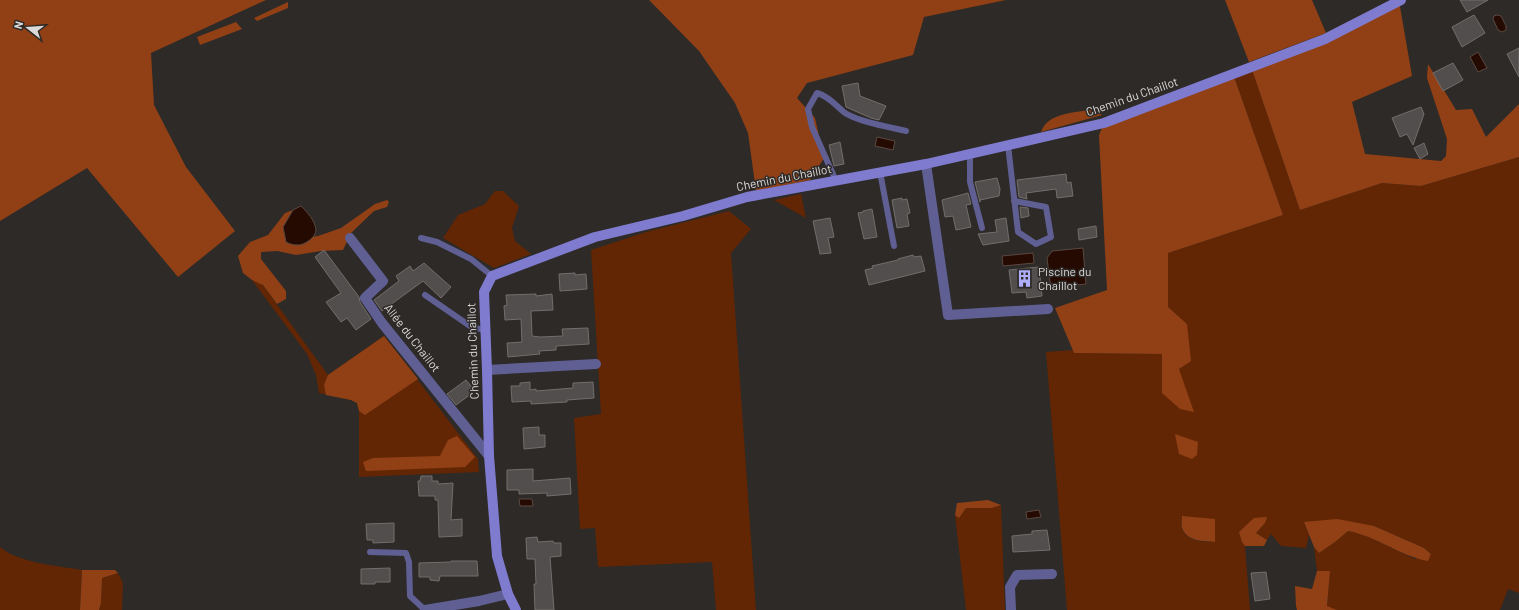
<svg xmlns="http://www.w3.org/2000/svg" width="1519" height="610" viewBox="0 0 1519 610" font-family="Barlow,sans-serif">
<rect width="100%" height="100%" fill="#2d2a28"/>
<path fill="#622604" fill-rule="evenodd" d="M1251,67L1300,210L1382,183L1421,186L1519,157V593L1508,589L1500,610H1337L1327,607L1330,571H1317L1314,547L1319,553L1335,542L1348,531L1360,533L1415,559L1431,554L1424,548L1374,526L1304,522L1309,535L1306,548L1281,546L1271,534L1267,540L1256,533L1265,523L1242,542L1245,546L1250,610H1067L1046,352L1073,350L1074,353L1162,354V393L1179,369L1187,324L1168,307V253L1283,215L1233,74ZM1182,516L1215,542C1204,542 1187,542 1182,529C1181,525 1182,520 1182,516Z
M495,191H503L519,206L512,228L515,241L531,254L494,268L443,238L458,215L485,204Z
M801,194L806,218L774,200Z
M729,211L751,229L731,253L756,610H716L712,562L598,567L595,528L580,529L574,418L601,414L591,250L646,232Z
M257,277L328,375L384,336L478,459L479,472L359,477V411L357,403L351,400L319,393L316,375L307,354L252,280Z
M1001,505L1005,610H966L955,515L959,518L966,508H992Z
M0,547C18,563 59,566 82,570L80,610H0Z
M118,573L123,583L122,610H99L101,603L102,578Z"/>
<path fill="#914015" d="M0,0H266L151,53L154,105L186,167L235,231L178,277L87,168L0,221Z
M649,0H1006L924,17L913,55L807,83L797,98L815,118L824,158L810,180L756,191L748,133L735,103L699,51Z
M1225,0H1312L1326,33L1249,62Z
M1399,1L1412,76L1352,102L1365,154L1441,161L1446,156L1447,139L1427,78L1428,64L1456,110L1472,109L1486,137L1519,104V157L1421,186L1382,183L1300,210L1251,67Z
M288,2V8L257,21L254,18Z
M236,22L242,29L200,45L197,37Z
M1233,74L1283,215L1168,253V307L1187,324L1191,361L1179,369L1194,412L1180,409L1162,393V354L1074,353L1055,308L1107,290L1099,135L1104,123Z
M1094,109L1102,115L1041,132C1048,112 1076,113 1094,109Z
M387,200L389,202L387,207L374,211L351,233L343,250L321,251L296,255L277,251L261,252V259L286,291V299L277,304L263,285L252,280L243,273L238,256L250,242L268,235L285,213L293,210L283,227L286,242C304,251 306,236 318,236L341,228L375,204Z
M384,336L418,379L365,415L359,411L357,403L351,400L326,395L324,385L328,375Z
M1175,434L1198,442L1197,455L1192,459L1179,454Z
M457,436L475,457L465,467L366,471L363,462L373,458L440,456L448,440Z
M988,500L1001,505L992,508H966L959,518L955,515L957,503Z
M1182,516L1215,519V542C1204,541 1187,542 1182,528C1181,525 1182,519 1182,516Z
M1267,517L1265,523L1256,533L1267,540L1264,546H1245L1242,542L1239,532L1254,518Z
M1337,519L1374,526L1424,548L1431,554L1428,561C1400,556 1376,536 1348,531L1335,542L1319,553L1314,547L1304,522Z
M82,570H115L118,573L102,578L101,603L99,610H80Z
M1317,571H1330L1327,606L1337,610H1297L1296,606L1295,586L1312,589Z"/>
<path fill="#240a01" stroke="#5b4842" d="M1497,15L1501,16L1506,26V30L1502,32L1498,30L1493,19L1494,16Z
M1478,52L1487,68L1478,72L1470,57Z
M877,137L895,141L893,150L875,146Z
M301,206C307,212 315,220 316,230C316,237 305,245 298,245C294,245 289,244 286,242L283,227L293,210Z
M1083,248L1086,284L1056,287L1050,282L1047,258L1052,251Z
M1033,253L1034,263L1003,266L1002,256Z
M519,499H532L533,506H520Z
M1039,510L1041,517L1027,519L1026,512Z"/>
<path fill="#524e4d" stroke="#726e6c" d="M1460,0H1488L1467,12Z
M1474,15L1485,33L1462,47L1452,27Z
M1519,48V77L1507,54Z
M1453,63L1463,80L1443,91L1433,73Z
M858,83L860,96L886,106L879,120L871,118L846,107L842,86Z
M1421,107L1424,114L1413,145L1407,134L1400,137L1392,118Z
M840,142L844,164L834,166L829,145Z
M1424,143L1428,154L1420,159L1414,148Z
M1066,174L1067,183L1071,182L1073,196L1057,198L1056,189L1026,193L1027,199L1019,197L1017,180Z
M997,178L1000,189L999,196L980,200V202L975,182Z
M968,193L971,204L966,205L971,227L956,230L953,216L945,217L942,200Z
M902,198V200L907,199L910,213L907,214L909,226L897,228L892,200Z
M1020,207L1028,208L1029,216L1021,218Z
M872,209L877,237L864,239L858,213L863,212V211Z
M830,218L834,237L828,238L831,253L820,254L813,221Z
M1006,218L1009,241L983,245L978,234L997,232L995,220Z
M1096,226L1097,237L1079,240L1078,229Z
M324,250L353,289L359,297L360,302L371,319L356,330L347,318L341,322L326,302L341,293L315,257Z
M913,255L914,257L921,256L925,271L869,285L865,270L873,268L872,266L898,260V259Z
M424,263L451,287L441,298L423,281L382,311L374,300L399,281L396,276L406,269L410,266L413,271Z
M1039,267L1042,296L1027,298L1026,292L1012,293L1009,270Z
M575,273V275L586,274L587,289L560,291L559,274Z
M536,294V296L552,294L553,310L531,311L532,336L540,337L563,336L562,329L588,328L589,344L556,346V350L539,351L540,354L508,357L507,343L522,342L521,319L505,320L504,306L507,305L506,295Z
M466,380L475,391L456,405L447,394Z
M530,382V390L536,389V391L573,388V383L593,382L594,398L567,400V402L531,404V401L512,402L511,386H520V383Z
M539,427V435H545V447L524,449L523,428Z
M533,469V481L570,478L571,494L547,496V493L519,494V490H507V470Z
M421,476H432V481H438V484L453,483L451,520L462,519V536L439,537L438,500H435V496H419L418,481H420Z
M394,523V542L373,543V540H367L366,524Z
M1047,530L1050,550L1013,552L1012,536L1032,534V531Z
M537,537L538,542L553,541L554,543H561V556L550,557L554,610H535L534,584H536L535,559H527L526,538Z
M451,561H477L478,576H440L439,581L430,580V577H419V563L451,562Z
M390,568V582H375V584H361V569Z
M1266,572L1270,599L1255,601L1251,573Z"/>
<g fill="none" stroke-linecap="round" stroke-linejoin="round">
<path stroke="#605f93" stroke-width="6" d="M1008,145L1018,232L1036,244L1051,237L1046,207L1014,201
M970,154V182L982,228
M880,172L894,246
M836,181L812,127L808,109L817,93C829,96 836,106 845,113C859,122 889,127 906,131
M421,238L437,242L471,259L492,276
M425,295L470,326L486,331
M370,552L406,553L409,562L410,596L425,610"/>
<path stroke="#605f93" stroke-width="10" d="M926,164L948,315L1048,309
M350,238L383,281L365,298L382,323L489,456
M487,370L596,364
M425,610L479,601L508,594
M1011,610L1010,587L1017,575L1052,574"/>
<path stroke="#7f7bce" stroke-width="10" d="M516,610L508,594L497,556L489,456L487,370L484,292L492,276L595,237L683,216L747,197L926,164L1104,123L1325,39L1401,0"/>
</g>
<defs>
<symbol id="building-bare" viewBox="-9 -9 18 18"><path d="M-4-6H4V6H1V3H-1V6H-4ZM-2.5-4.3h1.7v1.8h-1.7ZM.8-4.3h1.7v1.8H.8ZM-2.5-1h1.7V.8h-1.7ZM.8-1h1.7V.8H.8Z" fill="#afaefa" stroke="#2d2a28" stroke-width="2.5" paint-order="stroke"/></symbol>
</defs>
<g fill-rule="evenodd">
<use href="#building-bare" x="1012" y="266" width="25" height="25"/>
</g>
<g text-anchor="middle" stroke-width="3" stroke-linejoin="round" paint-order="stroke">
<g font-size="12" fill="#dcdad9" stroke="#2d2a28">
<text transform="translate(1132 97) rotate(-19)" y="4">Chemin du Chaillot</text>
<text transform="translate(784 178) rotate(-11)" y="4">Chemin du Chaillot</text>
<text transform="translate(412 338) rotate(52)" y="4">Allée du Chaillot</text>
<text transform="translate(473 351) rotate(-92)" y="4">Chemin du Chaillot</text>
</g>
<g font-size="12" fill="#dcdad9" stroke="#2d2a28" text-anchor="start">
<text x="1038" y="276">Piscine du<tspan x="1038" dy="14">Chaillot</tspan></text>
</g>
</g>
<g transform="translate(28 28) rotate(287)" stroke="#2d2a28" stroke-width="3" paint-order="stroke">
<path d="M0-3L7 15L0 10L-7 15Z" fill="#dcdad9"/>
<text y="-6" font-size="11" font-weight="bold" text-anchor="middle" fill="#dcdad9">N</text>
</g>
</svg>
